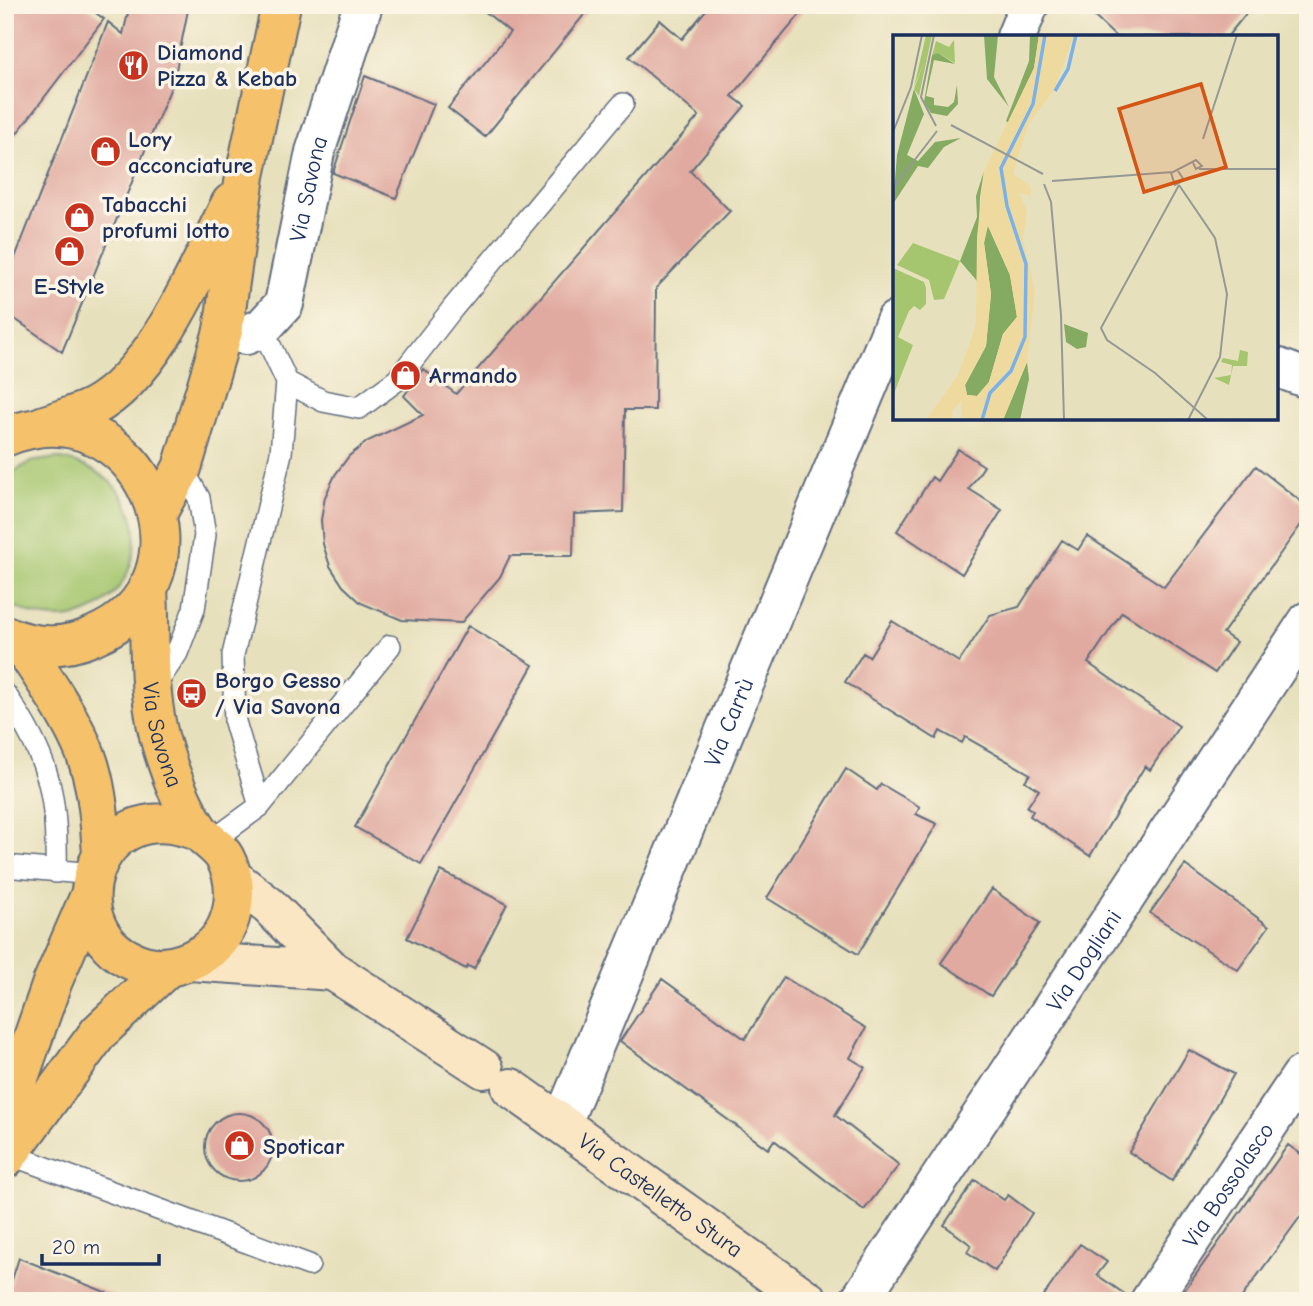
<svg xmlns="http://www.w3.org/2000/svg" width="1313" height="1306" viewBox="0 0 1313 1306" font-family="'Comic Neue',sans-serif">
<rect width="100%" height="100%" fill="#fcf5e5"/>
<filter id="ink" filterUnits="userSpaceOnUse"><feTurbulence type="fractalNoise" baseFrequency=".0143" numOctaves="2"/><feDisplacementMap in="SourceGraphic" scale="14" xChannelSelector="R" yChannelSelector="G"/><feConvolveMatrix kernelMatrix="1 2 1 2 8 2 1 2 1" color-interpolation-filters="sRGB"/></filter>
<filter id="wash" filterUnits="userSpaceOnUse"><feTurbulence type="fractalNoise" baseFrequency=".00686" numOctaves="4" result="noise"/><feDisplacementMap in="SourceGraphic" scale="28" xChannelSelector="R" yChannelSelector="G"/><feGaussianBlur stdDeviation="1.57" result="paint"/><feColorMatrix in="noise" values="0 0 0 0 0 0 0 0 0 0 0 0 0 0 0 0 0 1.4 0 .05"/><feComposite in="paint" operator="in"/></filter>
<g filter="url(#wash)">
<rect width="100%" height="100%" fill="#e7e0bc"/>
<path fill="#a5c66e" stroke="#607a66" stroke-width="2" d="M56,458C181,479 143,632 44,617C30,614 16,609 5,600V476L31,462Z"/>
<g id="blocks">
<path fill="#e1aaa0" d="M5,5H85L104,19L5,149Z
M130,5H189L174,80L62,352L5,312V283L108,22L123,34Z
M477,5H592L485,137L448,108L510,32Z
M710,5H808L732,96L745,106L690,171L730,211L656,288L655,410H625L623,512L574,514L573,556H510L500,577L461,623L402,620L361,603L343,586L330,566L323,544L321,520L325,497L335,475L349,456L368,441L423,415L404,396L423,369L456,394L699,116L629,57L660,20L682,39Z
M1082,5H1253L1227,37H1116Z
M365,76L434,104L396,198L333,173Z
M958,449L984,466L969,489L1002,510L962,574L897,531L932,477L937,481Z
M1256,466L1308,507V515L1223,633L1236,642L1215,673L1122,612L1088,663L1179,726L1150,770L1145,766L1090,856L1030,816L1033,811L1027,807L1039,790L1025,781L1030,774L965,737L962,743L940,731L936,739L845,682L863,653L869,657L892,621L959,662L990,615L1019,607L1062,540L1078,550L1087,536L1164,587Z
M468,626L533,665L421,864L355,827Z
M846,769L877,790L881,784L920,807L916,814L937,824L858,954L767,898Z
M1185,865L1269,926L1238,970L1150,913Z
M441,871L507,904L474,969L468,966L466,969L407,938Z
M992,889L1040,923L991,996L941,963Z
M784,977L866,1028L850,1058L865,1067L835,1115L899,1165L864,1210L774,1140L768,1149L620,1041L662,979L745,1039Z
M1189,1050L1234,1074L1172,1181L1129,1152Z
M205 1147a34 34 0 1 1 68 0a34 34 0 1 1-68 0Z
M1288,1145L1308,1159V1206L1239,1301H1177Z
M975,1180L1004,1200L1008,1195L1032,1213L995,1271L967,1252L971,1245L944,1225Z
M1080,1244L1107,1262L1097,1275L1129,1297L1128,1301H1040Z
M19,1258L123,1299V1301H5Z"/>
</g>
</g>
<g filter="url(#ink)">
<use href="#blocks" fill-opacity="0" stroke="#626d7f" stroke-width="2"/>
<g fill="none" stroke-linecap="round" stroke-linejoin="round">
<defs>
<path id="lane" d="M287,382L323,401L359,408L397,380L453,308L623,104
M154,687L177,653L194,609L205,535L199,498L182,468
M5,694C49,757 58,796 56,872
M260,806L235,722L233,655L281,453L287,382L262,328
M212,841L260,806L390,646
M5,866L93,874
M9,1154L309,1265"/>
<g id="street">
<path d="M1016,37L1029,5"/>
<path id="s1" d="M223,331L246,335L262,328L284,304L315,152L363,5"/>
<path d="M1276,367L1308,379"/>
<path id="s2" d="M562,1123L895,321"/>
<path id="s3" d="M859,1301L1308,621"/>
<path id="s4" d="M1150,1301L1301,1076L1308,1082"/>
</g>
<g id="secondary">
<path d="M233,878L269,906L333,971L484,1069"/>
<path d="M190,961L333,971"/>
<path id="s5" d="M511,1088L809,1301"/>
</g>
<g id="primary">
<path d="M42,426C59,420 77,415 93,407C156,374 199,265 231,203"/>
<path d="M5,437C140,380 226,580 93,636C64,649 34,648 5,635"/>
<path d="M158,512L182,468L223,331L245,176L281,5"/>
<path id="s6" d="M148,587C151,641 146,697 163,750C171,776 184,809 200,832C207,841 219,847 225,858C242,890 234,933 204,953C186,964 165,971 144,965C48,938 91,784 201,833"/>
<path d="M19,641C42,676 77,725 89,764C98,793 100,824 102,855"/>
<path d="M5,1118L52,983L90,895"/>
<path d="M5,1159L99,1032L168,967"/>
</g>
</defs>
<use href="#lane" stroke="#626d7f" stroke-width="24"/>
<use href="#street" stroke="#626d7f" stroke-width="42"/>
<use href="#secondary" stroke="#626d7f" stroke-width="42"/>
<use href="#primary" stroke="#626d7f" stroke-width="42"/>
<use href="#lane" stroke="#fff" stroke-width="21"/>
<use href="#street" stroke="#fff" stroke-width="38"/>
<use href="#secondary" stroke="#fbe6c4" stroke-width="38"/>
<use href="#primary" stroke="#f5c16b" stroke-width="38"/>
</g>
</g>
<defs>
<symbol id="restaurant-disc" viewBox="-11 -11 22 22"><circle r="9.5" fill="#c8321e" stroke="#fcf5e5"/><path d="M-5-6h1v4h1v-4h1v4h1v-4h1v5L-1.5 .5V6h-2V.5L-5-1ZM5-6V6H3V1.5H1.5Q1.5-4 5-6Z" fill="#fff"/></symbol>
<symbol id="shop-disc" viewBox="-11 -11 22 22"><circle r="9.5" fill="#c8321e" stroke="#fcf5e5"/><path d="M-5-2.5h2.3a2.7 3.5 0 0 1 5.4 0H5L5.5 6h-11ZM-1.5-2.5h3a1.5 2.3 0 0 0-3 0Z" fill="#fff"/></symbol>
<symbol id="bus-disc" viewBox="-11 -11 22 22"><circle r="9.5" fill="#c8321e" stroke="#fcf5e5"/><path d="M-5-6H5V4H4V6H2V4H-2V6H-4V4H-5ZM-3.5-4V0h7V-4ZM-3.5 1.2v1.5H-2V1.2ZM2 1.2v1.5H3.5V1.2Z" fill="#fff"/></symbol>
</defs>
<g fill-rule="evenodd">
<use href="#restaurant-disc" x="116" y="48" width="35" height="35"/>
<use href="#shop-disc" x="88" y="134" width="35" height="35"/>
<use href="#shop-disc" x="62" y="200" width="35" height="35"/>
<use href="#shop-disc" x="52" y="234" width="35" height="35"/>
<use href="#shop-disc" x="388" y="358" width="35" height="35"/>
<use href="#bus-disc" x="174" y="676" width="35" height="35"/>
<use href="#shop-disc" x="222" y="1128" width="35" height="35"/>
</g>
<g text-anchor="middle" stroke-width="7" stroke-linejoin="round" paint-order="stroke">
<g font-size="23" font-weight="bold" fill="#1b2f5e" stroke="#fcf5e5" text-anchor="start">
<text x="157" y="60">Diamond<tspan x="157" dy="26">Pizza &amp; Kebab</tspan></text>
<text x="128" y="147">Lory<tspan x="128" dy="26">acconciature</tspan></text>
<text x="102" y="212">Tabacchi<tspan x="102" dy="26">profumi lotto</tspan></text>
<text x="69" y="294" text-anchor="middle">E-Style</text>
<text x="429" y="383">Armando</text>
<text x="215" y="688">Borgo Gesso<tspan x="215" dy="26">/ Via Savona</tspan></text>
<text x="263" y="1154">Spoticar</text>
</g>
<g font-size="23" fill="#1b2f5e" stroke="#fcf5e5">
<text dy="8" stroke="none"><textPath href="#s1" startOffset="191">Via Savona</textPath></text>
<text dy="8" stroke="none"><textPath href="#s2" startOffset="434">Via Carrù</textPath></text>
<text dy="8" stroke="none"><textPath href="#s6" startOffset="149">Via Savona</textPath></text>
<text dy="8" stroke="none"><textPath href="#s3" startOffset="408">Via Dogliani</textPath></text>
<text dy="8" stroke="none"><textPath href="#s4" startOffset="140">Via Bossolasco</textPath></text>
<text dy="8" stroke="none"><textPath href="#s5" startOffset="184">Via Castelletto Stura</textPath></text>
</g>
</g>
<g transform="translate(893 35)">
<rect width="385" height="385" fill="#e7e0bc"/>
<path d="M33,0H39L26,61L21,54L31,27L21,52ZM61,5L62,28L45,18L39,21L43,6L56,12ZM20,208L67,226L51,264L41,265L36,245L4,230ZM0,233L31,247L33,253V269L27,275L21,271L16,276L5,302L20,310L0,361ZM347,315L355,317L354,331H340L336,350L321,343L338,340L339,330L328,327L330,323L345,326Z" fill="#a5c66e"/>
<path d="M91,0H105L101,42L116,72L94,44ZM137,0H146L141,33L116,88L113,86L136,26ZM45,18L62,29L41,25L33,61L41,63V70L55,72L61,67L64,50L65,69L54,81L38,78L31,67L39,20ZM21,54L31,79L14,120L25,126L42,107L68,103L51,112L35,133L25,131L0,169L4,120ZM91,136L87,162L84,246L67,226L84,182L83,161ZM94,189L117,240L124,282L110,299L96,347L84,361L74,360L72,350L93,311L98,259L91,208ZM171,289L195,298L193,312L184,314L173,307ZM134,327L136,344L127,385H110Z" fill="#84ab61"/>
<path d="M146,0H181L161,55L135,90L120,139L137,151L138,161L126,158L134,176L130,204L142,257L134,327L110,385H68L69,365L59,376L60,385H33L65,340L78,305L83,288L84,202L91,136L141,33ZM95,191L117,240L124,282L110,299L96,347L84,361L74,360L72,350L93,311L98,259L91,208Z" fill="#eeda9e" fill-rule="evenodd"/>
<path fill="none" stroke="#7bb1e9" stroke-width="3.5" d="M162,56L175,34L183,0M89,385L97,358L118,336L132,302L133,229L114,171L108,133L140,69L152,0"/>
<path fill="none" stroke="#959996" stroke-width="2" d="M41,0L28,62L43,91M58,90L150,139M0,97L18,52L29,0M310,104L344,0M306,134H385M285,136L291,145L282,150L278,138L303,125L309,131L303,134L300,128M159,146L280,137M151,149L158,167L168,280L171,385M286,150L208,293L214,305L262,338L315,385M286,150L322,203L334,259L327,322L295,385M0,153L44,96"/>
<path fill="#d45514" fill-opacity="0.15" stroke="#d45514" stroke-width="3.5" d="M308,49L333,132L251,157L226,74Z"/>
<rect width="385" height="385" fill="none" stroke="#1b2f5e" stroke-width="3.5"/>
</g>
<rect width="1313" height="1306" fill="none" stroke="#fcf5e5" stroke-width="28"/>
<path d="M42 1254v10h117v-10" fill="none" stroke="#1b2f5e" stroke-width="3.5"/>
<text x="52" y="1254" font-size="21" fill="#1b2f5e" stroke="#fcf5e5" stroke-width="5" paint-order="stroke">20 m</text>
</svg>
